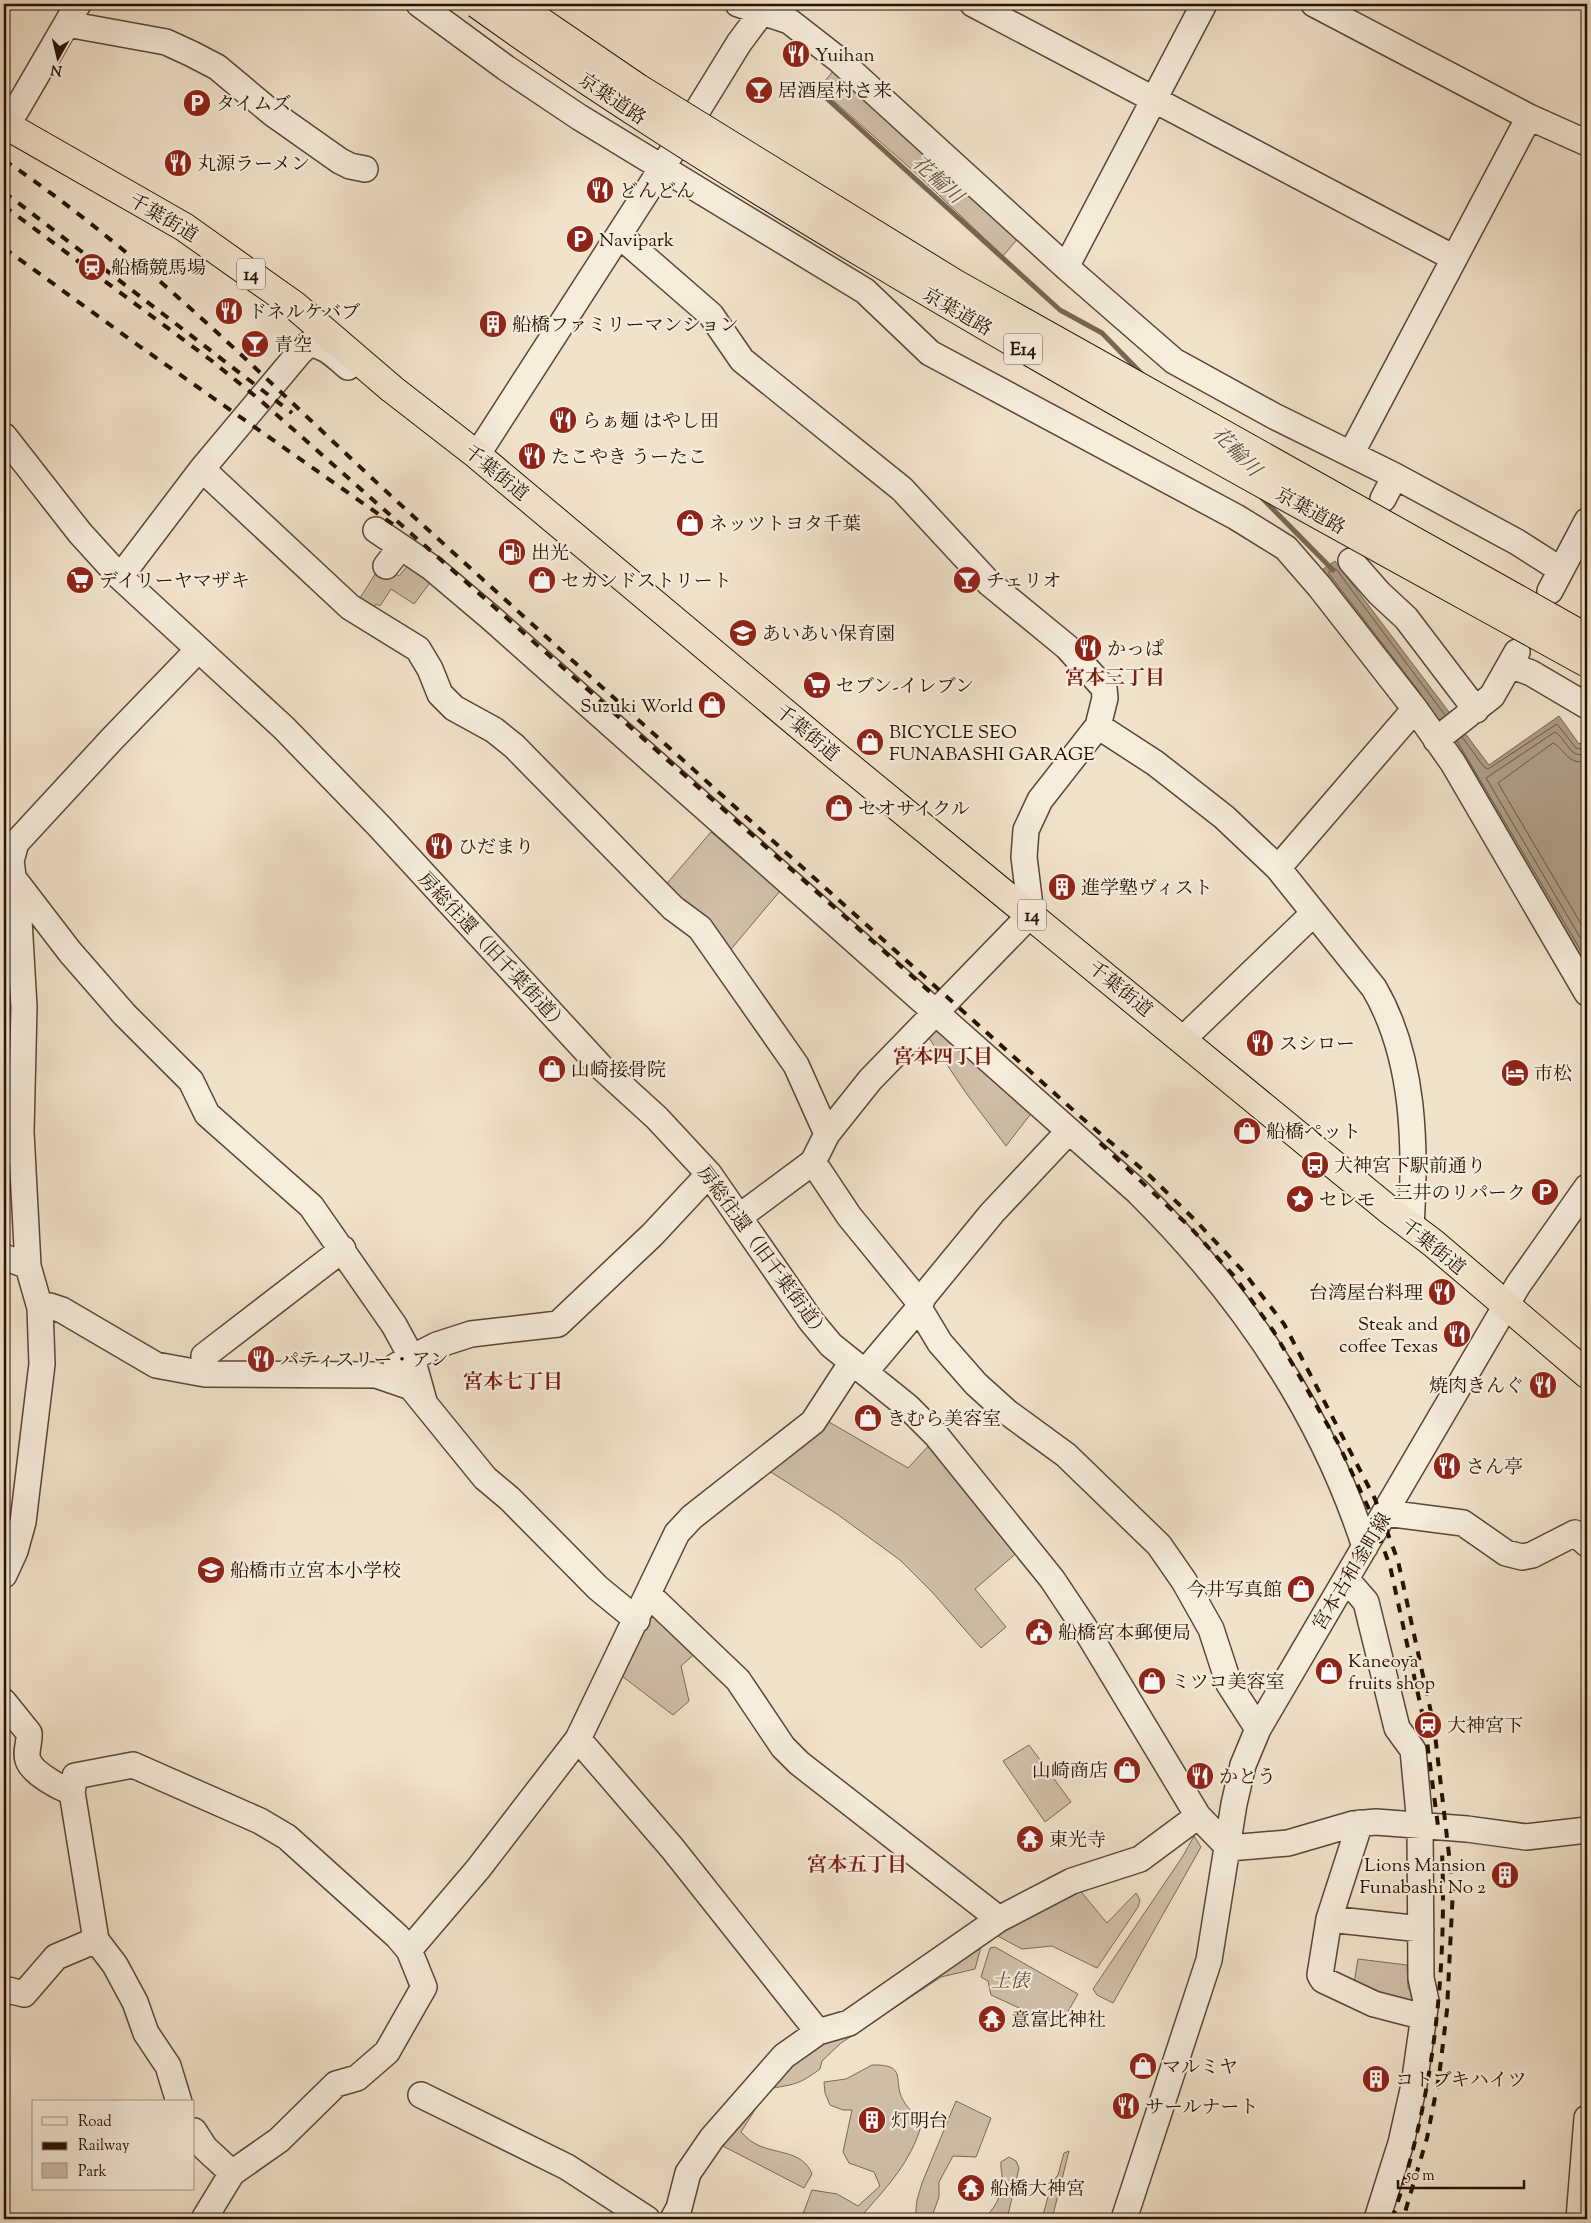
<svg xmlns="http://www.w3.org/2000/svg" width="1591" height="2223" viewBox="0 0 1591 2223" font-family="'Sorts Mill Goudy','Noto Serif JP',serif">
<rect width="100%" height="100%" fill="#f1e3cb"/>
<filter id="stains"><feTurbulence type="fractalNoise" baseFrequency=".004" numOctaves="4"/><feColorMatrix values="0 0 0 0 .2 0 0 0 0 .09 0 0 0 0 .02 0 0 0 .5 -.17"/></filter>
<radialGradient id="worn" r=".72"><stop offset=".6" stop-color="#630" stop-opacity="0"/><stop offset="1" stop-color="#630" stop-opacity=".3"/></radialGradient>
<path fill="#cfbfa9" stroke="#7b6855" d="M834,70L1020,236L1003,256L918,175L819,88Z
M409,564L432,580L414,604L391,589L380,606L376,604L372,610L358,601L381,565L399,576Z
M711,832L780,891L727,954L663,888Z
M936,1028L1033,1111L1006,1146L966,1093L929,1038Z
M824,1419L908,1468L933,1441L1020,1550L975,1589L1006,1627L981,1648L933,1593L900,1560L837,1514L766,1469Z
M649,1603L699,1650L681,1666L689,1701L673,1715L618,1673Z
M1029,1745L1071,1802L1045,1822L1003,1761Z
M1194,1836L1201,1847L1113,2003L1097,1995L1093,1989L1183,1856Z
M1077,1887L1107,1923L1136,1893L1140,1900L1138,1907L1097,1968L1052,1946L1022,1949L994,1934Z
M982,1943L975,1969L941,1977L841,2043L822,2061L820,2069C797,2086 794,2084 768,2089L741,2132C745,2136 749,2140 754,2143C774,2155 802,2149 812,2174L804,2188L717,2143L786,2059Z
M995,1947L1078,1994L1062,2022L1045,2020L991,1995L988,1981L981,1977L990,1948Z
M1358,1959L1407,1965L1408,1987L1413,1997L1412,2003L1353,1989Z
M872,2065C909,2064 892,2081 903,2100C909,2111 916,2113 921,2126C911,2161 888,2186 864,2213L861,2219H801L812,2190L837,2194L858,2206L880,2186L874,2172L849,2163L843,2152L852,2110H843L830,2105L825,2093L824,2082L846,2079Z
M956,2101L991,2118L976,2157L953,2156L939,2182V2197L931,2219H915L917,2200L922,2183Z
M1069,2151L1052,2219H1042L1052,2182L1058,2175L1064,2153Z
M1009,2157L1016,2161L1019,2168L1007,2219H982C994,2211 1002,2196 1002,2181C1003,2174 1000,2169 1001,2162Z"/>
<path fill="#ac9c86" stroke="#776551" d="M1335,561L1489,765L1559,716L1579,744L1587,739V971L1320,571Z"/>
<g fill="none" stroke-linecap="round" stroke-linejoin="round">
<path stroke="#6a5744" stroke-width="1" d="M1421,694L1329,574V571L1336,569L1445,715
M1462,737L1484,767L1488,769L1557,724L1576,748L1581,749L1587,745
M1457,741L1587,961
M1587,753C1570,761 1567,739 1555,732L1486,778L1587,949
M1587,761C1568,766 1566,750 1553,743L1498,783L1587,934"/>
<path stroke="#776551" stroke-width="5" d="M813,86L1060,310L1102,333L1143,375
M1260,496L1333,570"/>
<defs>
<path id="minor" d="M419,4L506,68L579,117L865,291L930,353L1236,517L1286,548L1319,586L1415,709L1453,763L1587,993
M738,4L789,21L839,60L1066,267L1174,361L1274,416L1395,476L1517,542L1561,570
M973,4L1454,258
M1314,4L1529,117L1587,143
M67,24L166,42L192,54L217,67L272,113L340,161L350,166L365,169
M7,126L78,4
M619,235L711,315L742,360L902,489L989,583L1067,647L1104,688L1105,698L1098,726L1040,800L1026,830L1024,857L1031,914L870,1080L827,1134L813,1162L739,1217
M1066,267L1204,4
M4,436L80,533L120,577L284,728L380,827L600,1066L657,1118L709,1174L811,1321L831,1345L908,1407L936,1435L1052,1579L1086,1630L1198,1816L1229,1848
M1351,454L1529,117
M477,455L662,168L739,43L768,4
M202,469L350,607L418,649L430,669L440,694L454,708L494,730L514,746L673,908L700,928L796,1065L827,1134
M1383,499L1395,476
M376,530L432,568L490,617L1138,1192C1239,1292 1321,1411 1365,1547
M1351,561L1379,593L1406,618L1476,710
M386,566L400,548
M120,577L202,469L300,352L309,344C325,345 335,356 348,367
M1550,591L1587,521
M1510,665L1531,673L1587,706
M1098,726L1155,763L1224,817L1278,868L1374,988C1415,1058 1416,1147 1411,1226
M1436,740L1492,696L1517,652
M1278,868L1415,709
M14,879L70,952L124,1014L191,1081L207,1114L311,1206L394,1325L412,1358L424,1401
M1183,1039L1314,913
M1069,1131L992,1213L923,1297L919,1308L940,1343L976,1384L1007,1412L1066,1455L1159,1545L1184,1581L1211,1629L1229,1684L1258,1729
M813,1162L849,1216L920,1303
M4,1257L28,1266
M40,1308L50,1306L62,1310L156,1365L205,1374L376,1375L411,1387L485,1478L510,1499L598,1588L637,1620
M396,1366L437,1345L471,1334L558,1324L652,1235L709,1174
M865,1372L919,1308
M205,1374L204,1356L343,1249
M1386,1513L1463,1523L1506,1553L1522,1557L1532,1555L1575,1533L1587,1544
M4,1575L15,1551L23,1522L42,1364L40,1308L28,1266L21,1132L24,1007L19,920L11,861L16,843L112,739L198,650
M1346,1579L1366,1602L1397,1728L1413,1750L1420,1825L1421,1978L1426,2001L1414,2085L1401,2143L1377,2219
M648,1594L738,1680L783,1747L799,1763L999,1919
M4,1702L29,1733C30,1741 25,1753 28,1760C32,1773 60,1788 72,1792L96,1940L115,1965L135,2002L146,2033L168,2066L179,2102
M578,1739L672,1848L818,2032
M72,1792L75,1776L133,1765L260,1821L287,1837L397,1936L409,1950L424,1987L387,2052L357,2078L336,2084L279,2140L232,2173L204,2219
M1360,1823L1329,1919L1320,1975L1323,1980L1374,2004L1424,2017
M1229,1848L1288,1843L1353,1824L1376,1822L1467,1829L1526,1837L1587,1830
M1329,1919L1421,1929
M409,1950L478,1869L578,1739L677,1533L692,1517L813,1422L852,1362
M4,1989L24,1994L56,1957L96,1940
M421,2095L567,2167L647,2219
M194,2131L205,2148L232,2173
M673,2219L679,2208L688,2173L712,2138L784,2056L818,2032L849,2023L999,1919L1072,1881L1140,1859L1198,1816
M1124,2219L1209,1960L1234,1804L1243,1765L1258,1729L1518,1285L1587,1187
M1579,2219L1587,2118"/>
<path id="highway" d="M4,124L184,227L294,305L392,389L477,455L835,755L1388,1209L1433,1243L1587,1374"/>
</defs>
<use href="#minor" stroke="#5a4634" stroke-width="28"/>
<use href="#highway" stroke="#271201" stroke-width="30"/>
<use href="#minor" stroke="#f6eddd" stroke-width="25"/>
<use href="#highway" stroke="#f1e3cb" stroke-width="28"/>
<path stroke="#271201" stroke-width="4" stroke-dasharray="9 9" stroke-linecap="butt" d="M4,160C154,261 280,395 413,516C635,718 859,918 1082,1118L1149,1175L1196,1221L1242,1270L1284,1324L1375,1499L1398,1561L1434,1726L1453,1889L1447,2010L1439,2077L1427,2138L1403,2219
M4,192L292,413
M4,206L212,361L260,400L930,992
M4,248L135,343L394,525
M1100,1143L1190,1227L1235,1277L1274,1332L1338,1443L1368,1507L1390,1566L1425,1726L1438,1826
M1392,2219C1433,2102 1447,1975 1442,1851"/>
<defs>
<path id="highway-bridge" d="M477,4C602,94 732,175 864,254C1101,397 1345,529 1587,663
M515,4L638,88L954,283L1587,638"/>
</defs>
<use href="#highway-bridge" stroke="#271201" stroke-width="30" stroke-linecap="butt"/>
<use href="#highway-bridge" stroke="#f1e3cb" stroke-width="28"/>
</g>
<defs>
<symbol id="restaurant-disc" viewBox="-11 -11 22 22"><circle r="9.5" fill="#8f2418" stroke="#f6eddd"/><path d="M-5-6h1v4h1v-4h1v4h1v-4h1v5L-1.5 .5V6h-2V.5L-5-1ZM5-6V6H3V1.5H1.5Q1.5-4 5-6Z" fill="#fff"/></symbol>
<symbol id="bar-disc" viewBox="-11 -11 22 22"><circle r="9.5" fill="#8f2418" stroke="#f6eddd"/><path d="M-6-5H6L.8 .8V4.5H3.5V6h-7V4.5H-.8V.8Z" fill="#fff"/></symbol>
<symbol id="parking-disc" viewBox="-11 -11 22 22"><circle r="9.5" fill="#8f2418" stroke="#f6eddd"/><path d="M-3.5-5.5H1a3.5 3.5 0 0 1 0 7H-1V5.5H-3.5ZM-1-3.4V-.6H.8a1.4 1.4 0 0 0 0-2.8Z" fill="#fff"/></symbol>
<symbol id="station-disc" viewBox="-11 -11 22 22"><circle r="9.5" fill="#8f2418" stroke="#f6eddd"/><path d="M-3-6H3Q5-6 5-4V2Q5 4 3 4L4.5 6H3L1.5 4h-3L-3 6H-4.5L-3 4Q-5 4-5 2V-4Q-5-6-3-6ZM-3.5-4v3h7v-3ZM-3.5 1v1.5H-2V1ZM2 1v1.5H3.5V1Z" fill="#fff"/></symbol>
<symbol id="building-disc" viewBox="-11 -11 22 22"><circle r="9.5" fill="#8f2418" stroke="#f6eddd"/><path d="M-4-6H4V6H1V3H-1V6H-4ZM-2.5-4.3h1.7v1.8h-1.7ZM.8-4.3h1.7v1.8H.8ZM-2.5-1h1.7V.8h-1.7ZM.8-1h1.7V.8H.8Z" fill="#fff"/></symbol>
<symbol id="shop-disc" viewBox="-11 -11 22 22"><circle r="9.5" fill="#8f2418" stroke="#f6eddd"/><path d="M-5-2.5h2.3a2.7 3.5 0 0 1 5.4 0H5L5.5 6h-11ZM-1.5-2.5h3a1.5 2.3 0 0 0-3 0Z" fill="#fff"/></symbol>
<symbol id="fuel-disc" viewBox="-11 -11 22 22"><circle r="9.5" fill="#8f2418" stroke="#f6eddd"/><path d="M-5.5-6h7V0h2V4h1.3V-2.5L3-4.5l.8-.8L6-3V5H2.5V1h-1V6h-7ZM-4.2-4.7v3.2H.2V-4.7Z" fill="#fff"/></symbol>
<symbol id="supermarket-disc" viewBox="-11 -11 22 22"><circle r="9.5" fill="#8f2418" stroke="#f6eddd"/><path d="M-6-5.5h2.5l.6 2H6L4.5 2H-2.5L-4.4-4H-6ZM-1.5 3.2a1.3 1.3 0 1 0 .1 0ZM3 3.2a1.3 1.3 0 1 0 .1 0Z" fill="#fff"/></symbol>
<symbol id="school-disc" viewBox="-11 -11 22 22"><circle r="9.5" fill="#8f2418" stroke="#f6eddd"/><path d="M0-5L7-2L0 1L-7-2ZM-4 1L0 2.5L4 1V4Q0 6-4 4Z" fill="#fff"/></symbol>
<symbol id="hotel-disc" viewBox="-11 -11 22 22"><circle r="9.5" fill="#8f2418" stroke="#f6eddd"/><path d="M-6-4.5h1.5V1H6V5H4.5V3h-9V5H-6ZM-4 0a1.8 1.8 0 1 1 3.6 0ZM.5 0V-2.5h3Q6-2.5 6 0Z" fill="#fff"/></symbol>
<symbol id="bus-disc" viewBox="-11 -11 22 22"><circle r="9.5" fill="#8f2418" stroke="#f6eddd"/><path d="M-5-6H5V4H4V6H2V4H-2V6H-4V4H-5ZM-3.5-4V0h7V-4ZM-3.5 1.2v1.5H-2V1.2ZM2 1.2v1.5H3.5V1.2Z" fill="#fff"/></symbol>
<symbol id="sight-disc" viewBox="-11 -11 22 22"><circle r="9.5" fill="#8f2418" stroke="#f6eddd"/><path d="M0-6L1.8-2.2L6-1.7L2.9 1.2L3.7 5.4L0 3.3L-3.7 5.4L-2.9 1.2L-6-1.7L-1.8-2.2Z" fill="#fff"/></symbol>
<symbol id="civic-disc" viewBox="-11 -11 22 22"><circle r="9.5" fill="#8f2418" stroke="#f6eddd"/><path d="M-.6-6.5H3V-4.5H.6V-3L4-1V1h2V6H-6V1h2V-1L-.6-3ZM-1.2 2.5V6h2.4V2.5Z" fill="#fff"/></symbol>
<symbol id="temple-disc" viewBox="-11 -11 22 22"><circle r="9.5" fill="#8f2418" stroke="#f6eddd"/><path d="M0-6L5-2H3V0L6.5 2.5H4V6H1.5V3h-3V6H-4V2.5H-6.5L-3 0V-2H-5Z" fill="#fff"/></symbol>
</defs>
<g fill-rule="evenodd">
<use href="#restaurant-disc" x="780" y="38" width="32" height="32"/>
<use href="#bar-disc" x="743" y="74" width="32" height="32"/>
<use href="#parking-disc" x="181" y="87" width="32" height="32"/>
<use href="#restaurant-disc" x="162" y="147" width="32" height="32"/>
<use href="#restaurant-disc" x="584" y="174" width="32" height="32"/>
<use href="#parking-disc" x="564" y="223" width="32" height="32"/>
<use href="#station-disc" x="76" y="251" width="32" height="32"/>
<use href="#restaurant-disc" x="213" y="295" width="32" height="32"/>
<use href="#building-disc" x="477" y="308" width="32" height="32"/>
<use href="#bar-disc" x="239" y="328" width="32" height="32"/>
<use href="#restaurant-disc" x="547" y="404" width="32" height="32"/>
<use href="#restaurant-disc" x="516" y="440" width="32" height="32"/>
<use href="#shop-disc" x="674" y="507" width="32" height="32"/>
<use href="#fuel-disc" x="496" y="536" width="32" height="32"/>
<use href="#supermarket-disc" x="64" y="564" width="32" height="32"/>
<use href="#shop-disc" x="526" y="564" width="32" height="32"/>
<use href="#bar-disc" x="951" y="564" width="32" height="32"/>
<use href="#school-disc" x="727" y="617" width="32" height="32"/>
<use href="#restaurant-disc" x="1072" y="632" width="32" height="32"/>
<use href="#supermarket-disc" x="801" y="669" width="32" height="32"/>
<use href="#shop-disc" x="696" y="689" width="32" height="32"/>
<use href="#shop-disc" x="854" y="726" width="32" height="32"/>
<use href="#shop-disc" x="823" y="792" width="32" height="32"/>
<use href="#restaurant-disc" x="423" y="830" width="32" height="32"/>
<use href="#building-disc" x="1046" y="871" width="32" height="32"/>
<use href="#restaurant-disc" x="1244" y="1027" width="32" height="32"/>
<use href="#shop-disc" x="536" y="1053" width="32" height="32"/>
<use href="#hotel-disc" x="1499" y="1057" width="32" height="32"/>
<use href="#shop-disc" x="1231" y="1115" width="32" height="32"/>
<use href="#bus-disc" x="1299" y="1149" width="32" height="32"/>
<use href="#parking-disc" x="1529" y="1176" width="32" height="32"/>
<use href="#sight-disc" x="1284" y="1183" width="32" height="32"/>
<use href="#restaurant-disc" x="1426" y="1276" width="32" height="32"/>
<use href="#restaurant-disc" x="1441" y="1318" width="32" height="32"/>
<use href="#restaurant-disc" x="245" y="1343" width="32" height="32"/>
<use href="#restaurant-disc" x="1527" y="1369" width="32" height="32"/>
<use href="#shop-disc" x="852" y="1402" width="32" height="32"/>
<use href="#restaurant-disc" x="1431" y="1450" width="32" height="32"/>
<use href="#school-disc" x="195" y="1554" width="32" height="32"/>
<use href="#shop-disc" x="1285" y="1573" width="32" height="32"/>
<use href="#civic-disc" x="1023" y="1616" width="32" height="32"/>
<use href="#shop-disc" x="1313" y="1655" width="32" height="32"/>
<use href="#shop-disc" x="1136" y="1665" width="32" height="32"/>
<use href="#station-disc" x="1412" y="1709" width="32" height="32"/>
<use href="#shop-disc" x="1111" y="1754" width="32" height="32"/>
<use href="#restaurant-disc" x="1184" y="1760" width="32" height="32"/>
<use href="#temple-disc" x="1014" y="1823" width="32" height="32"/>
<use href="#building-disc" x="1489" y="1859" width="32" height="32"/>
<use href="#temple-disc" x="976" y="2003" width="32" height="32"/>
<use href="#shop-disc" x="1127" y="2050" width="32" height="32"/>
<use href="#building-disc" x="1360" y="2063" width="32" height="32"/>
<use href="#restaurant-disc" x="1110" y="2090" width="32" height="32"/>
<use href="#building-disc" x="856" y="2104" width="32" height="32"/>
<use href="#temple-disc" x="955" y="2172" width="32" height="32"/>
</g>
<g text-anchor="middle" stroke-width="4.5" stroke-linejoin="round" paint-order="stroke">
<g fill="#f6eddd" stroke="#655443" stroke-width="1">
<rect x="237" y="258.5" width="28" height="31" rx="4"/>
<rect x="1004" y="333.5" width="38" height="31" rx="4"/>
<rect x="1018" y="899.5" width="28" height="31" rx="4"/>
</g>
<g font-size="18" font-weight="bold" fill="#271201">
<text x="251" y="280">14</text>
<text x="1023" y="355">E14</text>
<text x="1032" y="921">14</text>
</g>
<g font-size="19" fill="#271201" stroke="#f6eddd" text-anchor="start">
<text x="815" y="61">Yuihan</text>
<text x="778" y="97">居酒屋村さ来</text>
<text x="216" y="110">タイムズ</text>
<text x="197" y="170">丸源ラーメン</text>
<text x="619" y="197">どんどん</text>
<text x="599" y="246">Navipark</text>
<text x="111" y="274">船橋競馬場</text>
<text x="248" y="318">ドネルケバブ</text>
<text x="512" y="331">船橋ファミリーマンション</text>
<text x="274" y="351">青空</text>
<text x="582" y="427">らぁ麺 はやし田</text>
<text x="551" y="463">たこやき うーたこ</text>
<text x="709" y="530">ネッツトヨタ千葉</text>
<text x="531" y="559">出光</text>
<text x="99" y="587">デイリーヤマザキ</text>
<text x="561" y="587">セカンドストリート</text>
<text x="986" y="587">チェリオ</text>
<text x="762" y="640">あいあい保育園</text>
<text x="1107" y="655">かっぱ</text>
<text x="836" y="692">セブン-イレブン</text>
<text x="693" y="712" text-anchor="end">Suzuki World</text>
<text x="889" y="738">BICYCLE SEO<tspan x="889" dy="22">FUNABASHI GARAGE</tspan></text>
<text x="858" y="815">セオサイクル</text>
<text x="458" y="853">ひだまり</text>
<text x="1081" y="894">進学塾ヴィスト</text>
<text x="1279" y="1050">スシロー</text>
<text x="571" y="1076">山崎接骨院</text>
<text x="1534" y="1080">市松</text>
<text x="1266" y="1138">船橋ペット</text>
<text x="1334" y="1172">大神宮下駅前通り</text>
<text x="1526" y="1199" text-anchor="end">三井のリパーク</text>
<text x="1319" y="1206">セレモ</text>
<text x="1423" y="1299" text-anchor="end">台湾屋台料理</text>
<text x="1438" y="1330" text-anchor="end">Steak and<tspan x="1438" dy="22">coffee Texas</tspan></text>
<text x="280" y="1366">パティスリー・アン</text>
<text x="1524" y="1392" text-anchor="end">焼肉きんぐ</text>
<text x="887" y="1425">きむら美容室</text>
<text x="1466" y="1473">さん亭</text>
<text x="230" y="1577">船橋市立宮本小学校</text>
<text x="1282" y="1596" text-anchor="end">今井写真館</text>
<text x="1058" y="1639">船橋宮本郵便局</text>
<text x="1348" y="1667">Kaneoya<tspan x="1348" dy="22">fruits shop</tspan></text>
<text x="1171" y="1688">ミツコ美容室</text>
<text x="1447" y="1732">大神宮下</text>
<text x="1108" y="1777" text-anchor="end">山崎商店</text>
<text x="1219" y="1783">かとう</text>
<text x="1049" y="1846">東光寺</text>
<text x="1486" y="1871" text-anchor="end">Lions Mansion<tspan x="1486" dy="22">Funabashi No 2</tspan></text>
<text x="1011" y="2026">意富比神社</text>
<text x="1162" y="2073">マルミヤ</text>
<text x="1395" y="2086">コトブキハイツ</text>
<text x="1145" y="2113">サールナート</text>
<text x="891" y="2127">灯明台</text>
<text x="990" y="2195">船橋大神宮</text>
</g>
<g font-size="19" fill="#271201" stroke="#f6eddd">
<text transform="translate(613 98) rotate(34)" y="7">京葉道路</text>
<text transform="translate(164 217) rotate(31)" y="7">千葉街道</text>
<text transform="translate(958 311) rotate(30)" y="7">京葉道路</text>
<text transform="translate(497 472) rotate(39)" y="7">千葉街道</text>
<text transform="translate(1311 510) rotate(29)" y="7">京葉道路</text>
<text transform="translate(808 732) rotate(40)" y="7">千葉街道</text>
<text transform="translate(494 951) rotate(47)" y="7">房総往還（旧千葉街道）</text>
<text transform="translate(1121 988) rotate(39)" y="7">千葉街道</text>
<text transform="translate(1434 1246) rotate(39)" y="7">千葉街道</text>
<text transform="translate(764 1252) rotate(54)" y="7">房総往還（旧千葉街道）</text>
<text transform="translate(1351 1571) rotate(-59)" y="7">宮本古和釜町線</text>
</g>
<g font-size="19" font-style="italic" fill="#624f3c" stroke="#f6eddd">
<text x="1010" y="1987">土俵</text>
</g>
<g font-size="20" font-style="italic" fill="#63503d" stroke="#f6eddd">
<text transform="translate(938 179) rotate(42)" y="7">花輪川</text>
<text transform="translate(1237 451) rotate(46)" y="7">花輪川</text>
</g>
<g font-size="20" font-weight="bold" fill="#7a1f14" stroke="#f6eddd">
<text x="1115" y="684">宮本三丁目</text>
<text x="943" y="1063">宮本四丁目</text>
<text x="513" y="1388">宮本七丁目</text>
<text x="857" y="1871">宮本五丁目</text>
</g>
</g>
<rect width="1591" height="2223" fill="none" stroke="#f1e3cb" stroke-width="20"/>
<rect x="5" y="5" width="1581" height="2213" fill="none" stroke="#271201" stroke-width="2.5"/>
<rect x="10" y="10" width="1571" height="2203" fill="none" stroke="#271201"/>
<rect x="32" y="2100" width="162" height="90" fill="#f6eddd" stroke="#a39585"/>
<rect x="42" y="2117" width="25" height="8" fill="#f6eddd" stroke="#a39585"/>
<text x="78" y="2126" font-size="15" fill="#271201">Road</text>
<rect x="42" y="2142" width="25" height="8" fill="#271201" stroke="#a39585"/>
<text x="78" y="2150" font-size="15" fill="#271201">Railway</text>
<rect x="42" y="2163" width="25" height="15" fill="#cfbfa9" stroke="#a39585"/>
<text x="78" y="2176" font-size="15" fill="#271201">Park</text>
<g transform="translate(58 58) rotate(188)" stroke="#f6eddd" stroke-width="4" paint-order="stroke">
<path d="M0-4L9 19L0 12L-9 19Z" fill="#271201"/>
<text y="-8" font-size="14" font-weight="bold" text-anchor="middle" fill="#271201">N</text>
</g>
<path d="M1398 2180v8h126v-8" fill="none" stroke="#271201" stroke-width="2.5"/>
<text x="1406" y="2180" font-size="15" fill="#271201" stroke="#f6eddd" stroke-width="4" paint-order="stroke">50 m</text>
<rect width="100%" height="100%" filter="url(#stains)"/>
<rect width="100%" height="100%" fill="url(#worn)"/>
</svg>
